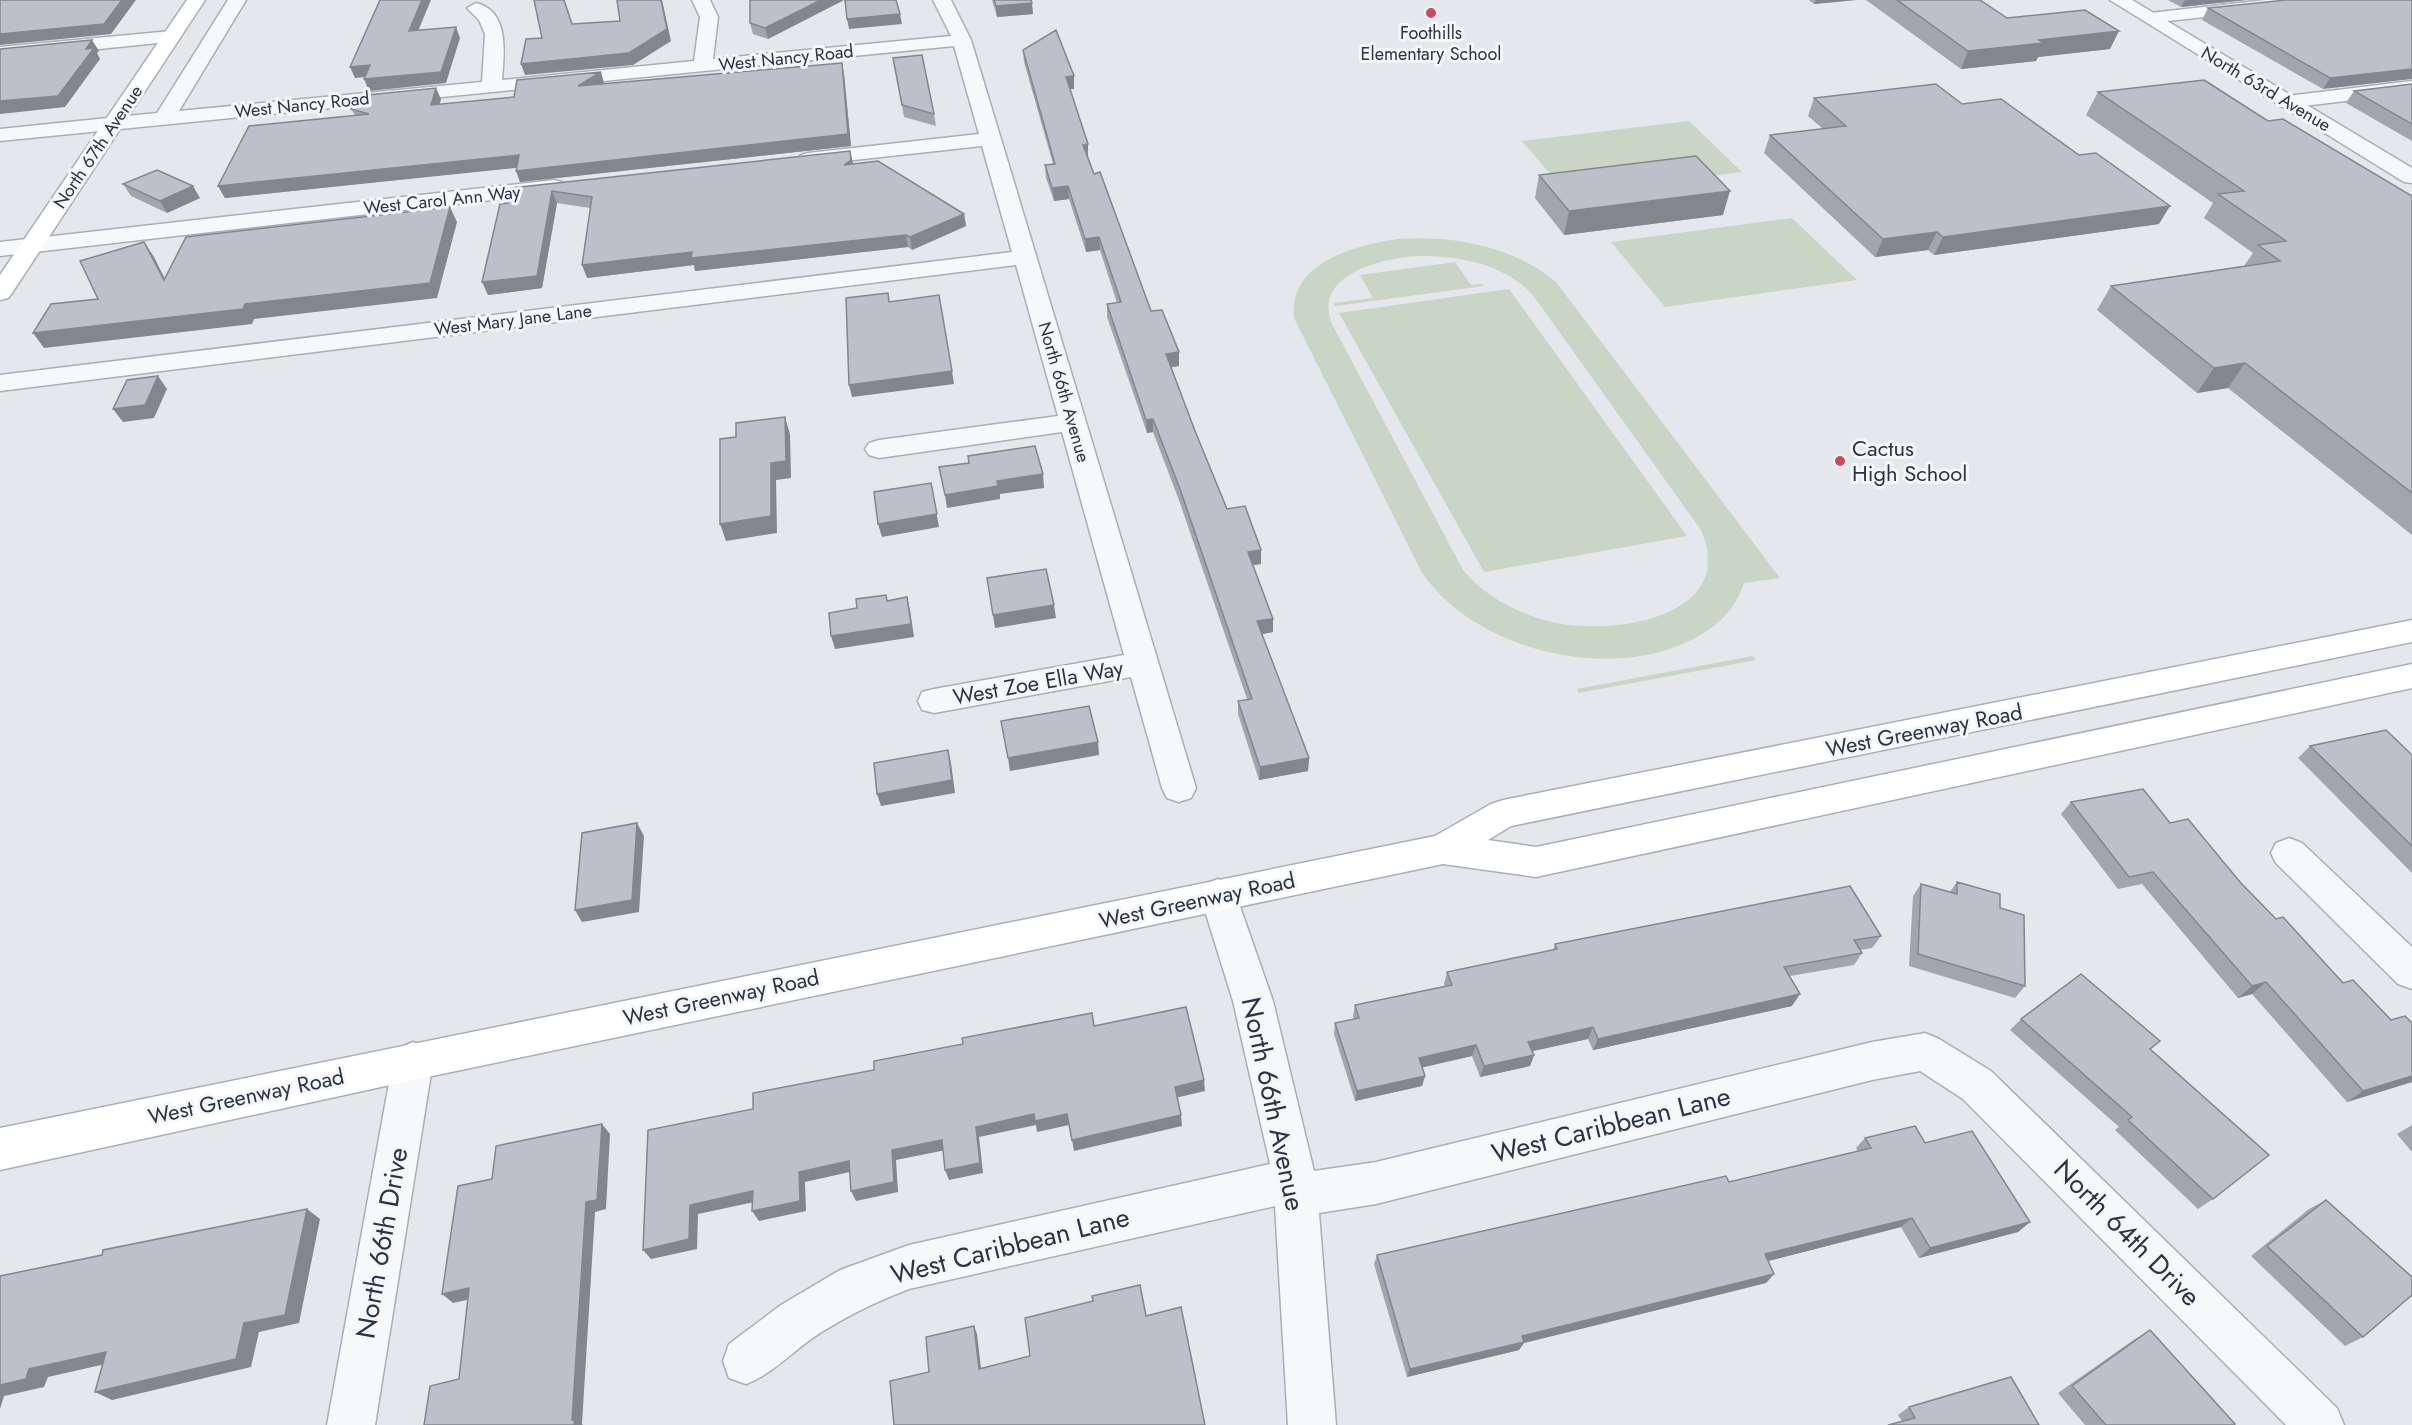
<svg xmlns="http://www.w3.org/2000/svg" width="2412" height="1425" viewBox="0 0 2412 1425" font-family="Jost,sans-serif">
<rect width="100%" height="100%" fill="#e4e7ec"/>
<path fill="#c9d6c5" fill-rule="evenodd" d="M1689,121L1742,172L1567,194L1522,141Z
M1792,218L1857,280L1665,307L1611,242Z
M1398,239C1453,235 1513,246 1556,282L1780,578L1744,583C1735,611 1715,629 1689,641C1606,682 1472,649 1421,571L1294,318C1288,262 1356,245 1398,239ZM1417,256C1458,255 1508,264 1535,298L1701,530C1739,617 1614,635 1556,623C1521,615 1486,598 1463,570L1332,324C1312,275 1382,258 1417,256Z
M1455,262L1471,285L1482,284L1484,286L1335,306L1334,303L1373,298L1360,275Z
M1509,289L1687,536L1484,572L1339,313Z
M1753,656L1756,660L1579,693L1577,689Z"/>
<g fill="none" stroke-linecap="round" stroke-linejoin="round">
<defs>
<path id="minor" d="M228,0H246L179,111L482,82L485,34L479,20L467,8L476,3C510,11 504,54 502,80L694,61L700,17L692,0H710L718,17L713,59L951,36L933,0H951L971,40L1001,139L1196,788L1191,798L1179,802L1167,798L1162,788L1131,677L934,713L922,710L918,701L922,692L934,689L1124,655L1062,432L879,458L869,455L865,449L869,443L879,440L1058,416L1016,265L0,391V375L1012,252L982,146L808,165L801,163L797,159L801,155L808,153L979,134L954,46L0,141V129L157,113Z
M2266,0H2324L2315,5L2150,23L2141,18L2150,13Z
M171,31L180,37L178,41L0,59V47Z
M2412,81V93L2287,108L2280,106L2277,102L2280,98L2287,96Z
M554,180L562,182L565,187L562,192L0,256V242Z
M2289,838L2302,843L2412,947V989L2398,984L2276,863L2271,853L2276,843Z
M1218,879L1231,884L1236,895L1273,1001L1314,1171L1376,1162L1872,1042L1925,1033L1939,1039L1991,1071L2337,1408L2344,1425H2286L1963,1099L1920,1071L1872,1080L1376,1204L1319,1213L1336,1425H1288L1275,1206L909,1289C875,1302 844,1317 814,1337C791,1353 772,1374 746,1384L729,1378L723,1361L729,1344L781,1305L840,1270L909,1245L1270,1164L1233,1001L1200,895L1205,884Z
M413,1042L427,1048L433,1061L375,1425H327L393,1061L399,1048Z"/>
<path id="tertiary" d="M2110,0H2132L2412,168V183L2404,182Z"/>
<path id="secondary" d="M187,0H205L12,293L8,298L0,300V275Z
M2412,620V642L1511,826L1488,840L1536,847L2412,664V688L1536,877L1443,864L413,1080L0,1170V1128L1435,836L1491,804L1503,800Z"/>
</defs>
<use href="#minor" stroke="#a9aeb7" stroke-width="3"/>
<use href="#tertiary" stroke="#a9aeb7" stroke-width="3"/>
<use href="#secondary" stroke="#a9aeb7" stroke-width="3"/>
<use href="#minor" fill="#f7f8fa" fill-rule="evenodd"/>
<use href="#tertiary" fill="#f7f8fa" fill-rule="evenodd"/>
<use href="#secondary" fill="#fff" fill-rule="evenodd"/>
</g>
<path fill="#a1a5ae" d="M844,0L768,39L753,34L750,23Z
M992,0H1031L1033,14L997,17Z
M1809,0H1856L1814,4Z
M1866,0H1980L2007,18L2110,49L2038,57L2036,61L1961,69Z
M2168,0H2246L2181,7Z
M2412,0L2323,89L2202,20L2208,8Z
M1023,50L1074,89H1070L1088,157L1094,174L1151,311L1179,352V366L1171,367L1195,431L1227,509L1261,564L1253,565L1273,619V632L1262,634L1309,758L1308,771L1259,780L1238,714V701L1247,699L1180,503L1153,432L1147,433L1107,317V304L1117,303L1100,250L1086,252L1069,199L1054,201L1046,178L1045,165L1053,164L1024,62Z
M893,58L934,114L936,126L904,117Z
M844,74L851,146L520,182L516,167L225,198L218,186L355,115L351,109L441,99L439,105L514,97L604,83L603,84Z
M2412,84V141L2346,103L2354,91Z
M2098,92L2268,121L2412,196V535L2228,388L2197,393L2097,310L2111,286L2244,266L2253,253L2204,218L2213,203L2086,115Z
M1814,98L1962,104L2159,224L1934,255L1928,250L1875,257L1764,153L1770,135L1823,129L1808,116Z
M853,164L964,214L966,226L912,250L908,247L695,271L694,265L587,278L590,208L557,203L542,288L488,295L511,188Z
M1539,175L1723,215L1564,235L1535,198Z
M123,184L200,198L167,213L131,196Z
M2310,746L2412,755V873L2298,758Z
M2071,802L2170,823L2240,882L2412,1082L2347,1102L2252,994L2238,998L2142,884L2118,889L2061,814Z
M1957,882L2025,986L2015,998L1909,966L1913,896L1921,884L1950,892Z
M1881,936L1872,948L1860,950L1862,953L1854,965L1790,976L1792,1006L1593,1050L1588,1039L1532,1051L1534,1055L1530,1066L1480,1077L1472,1056L1422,1067L1425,1076L1422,1086L1355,1101L1334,1034L1335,1023L1354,1019L1353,1016L1355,1005L1445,986L1444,984L1447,972L1553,950L1555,944Z
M2021,1019L2160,1041L2151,1049L2213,1199L2198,1209L2115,1130L2119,1127L2010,1030Z
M2412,1125V1152L2397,1134Z
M1865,1138L1925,1143L2030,1222L2018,1232L1919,1258L1901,1227L1768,1261L1774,1274L1766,1283L1524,1343L1519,1350L1407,1377L1374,1264L1377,1255L1729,1182L1858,1151L1856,1148Z
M2326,1200L2363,1337L2345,1346L2251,1256L2309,1209Z
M2150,1330L2234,1425H2085L2058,1393L2135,1339Z
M1909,1407L2039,1425L1902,1421L1898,1415Z"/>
<path fill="#83868d" d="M122,0H136L111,34L0,45V34Z
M422,0H431L413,43L409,31Z
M661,0H662L671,41L633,65L525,75L521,64L629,53Z
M821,0H844L768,39L765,28Z
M1816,0H1856L1814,4Z
M2185,0H2246L2181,7Z
M1032,3L1033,14L997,17L996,6Z
M900,14L902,24L849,29L847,19Z
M456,27L460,38L446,83L369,91L364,79Z
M2119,31L2110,49L2038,57L2036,61L1961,69L1968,51L2039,40Z
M92,40L99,51L97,53L100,59L65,107L0,114V101L86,49Z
M842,63L844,74L851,146L520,182L516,171Z
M370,65L375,76L355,78L350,67Z
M2412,69V79L2323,89L2330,78Z
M601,72L604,83L582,98L578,86Z
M1074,76V89H1067L1066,77Z
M436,88L441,99L436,117L431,105Z
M1088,144V157L1084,158L1083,145Z
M850,151L853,163L854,172L844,165Z
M519,155L524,167L225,198L218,186Z
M193,186L200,198L167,213L160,201Z
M1068,186L1069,199L1054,201L1052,188Z
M552,191L557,203L542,288L488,295L482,282Z
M1730,191L1723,215L1564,235L1569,211Z
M2170,206L2159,224L1934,255L1943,237Z
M450,207L457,222L437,298L254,319L252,324L44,348L33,333L245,304Z
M964,214L966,226L912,250L910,237Z
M1937,232L1928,250L1875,257L1883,239Z
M906,235L908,247L695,271L694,265L587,278L582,265L692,252Z
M1099,237L1100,250L1086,252L1085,239Z
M144,242L154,257L173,295L164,280Z
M1179,352V366L1167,368L1166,354Z
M2245,363L2228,388L2197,393L2214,368Z
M952,371L954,384L852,397L849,385Z
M158,376L167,389L154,418L123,422L113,409Z
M785,417L790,434L791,478L776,480L777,533L726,541L720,524L771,463Z
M1153,419V432L1147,433L1146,420Z
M1043,474L1044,488L1000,494V499L947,508L945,495L997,481Z
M931,483L939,527L882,537L878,524Z
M1261,550V564L1248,566V552Z
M907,597L910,610L914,637L835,649L831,636Z
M1054,605L1056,618L995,628L993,615Z
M1273,619V632L1257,635V621Z
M1098,742L1099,755L1010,771L1008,758Z
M948,750L951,763L955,793L881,806L877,794Z
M1309,758L1308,771L1259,780L1260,767Z
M637,823L644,836L639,912L582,922L575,910Z
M2266,982L2252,994L2238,998L2252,986Z
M1800,994L1792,1006L1593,1050L1598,1039Z
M1593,1027L1588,1039L1524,1053L1528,1042Z
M1476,1045L1472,1056L1416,1069L1419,1058Z
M1534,1055L1530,1066L1480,1077L1484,1066Z
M1425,1076L1422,1086L1355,1101L1357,1091Z
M2412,1076V1082L2347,1102L2363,1091Z
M1204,1080L1205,1091L1175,1098V1087Z
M1034,1114H1067L1069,1125L1037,1132L1036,1125L979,1137L983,1173L949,1180L945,1170L976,1127Z
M1181,1115L1182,1126L1074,1151L1072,1140Z
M602,1124L610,1134L606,1209L595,1212L582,1424L583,1425H574L572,1420L586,1202Z
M942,1140L946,1150L896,1160L898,1192L856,1201L851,1191L892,1150Z
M849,1161L854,1171L805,1182L806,1211L759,1221L752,1211L799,1172Z
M753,1191L759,1201L698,1214L697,1249L651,1259L643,1250L690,1205Z
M307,1209L320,1219L299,1323L259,1332L251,1367L112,1400L95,1392L244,1323Z
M1912,1218L1901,1227L1757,1264L1765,1254Z
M2030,1222L2018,1232L1919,1258L1930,1248Z
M1774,1274L1766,1283L1524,1343L1519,1350L1407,1377L1410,1369L1522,1336Z
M469,1288L480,1297L453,1303L442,1294Z
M974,1326L977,1334L982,1377L979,1369Z
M106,1352L123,1360L48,1377L44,1387L4,1396L0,1409V1385L29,1369Z"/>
<path fill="#bbc0ca" stroke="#83868d" stroke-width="1.5" d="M0,0H122L104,24L0,34Z
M380,0H422L409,31L456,27L441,72L364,79L370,65L350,67Z
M534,0H564L572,24L620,21L617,0H661L667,29L629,53L521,64L526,39L542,38Z
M750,0H821L765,28L750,23Z
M845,0H896L900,14L847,19Z
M994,0H1031L1032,3L996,6Z
M1897,0H1980L2007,18L2085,10L2119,31L2039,40L2044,43L1968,51Z
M2286,0H2412V69L2330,78L2208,8Z
M1056,30L1074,76L1066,77L1088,144L1083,145L1094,174L1100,172L1151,311L1162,310L1179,352L1166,354L1195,431L1227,509L1245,506L1261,550L1248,552L1273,619L1257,621L1309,758L1260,767L1238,701L1252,699L1180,489L1153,419L1146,420L1107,304L1121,302L1099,237L1085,239L1068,186L1052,188L1045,165L1055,164L1023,50Z
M92,40L86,49L94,48L58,96L0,101V49Z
M922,55L934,114L902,105L893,58Z
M842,63L848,134L516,171L519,155L218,186L249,126L369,114L351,109L357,96L436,88L431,105L514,97L517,80L601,72L578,86Z
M2204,80L2268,121L2283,119L2412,196V493L2245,363L2214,368L2111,286L2280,261L2258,245L2286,241L2218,194L2244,191L2098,92Z
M1936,84L1962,104L2001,99L2079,155L2096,153L2170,206L1943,237L1937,232L1883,239L1770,135L1846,126L1814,98Z
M2412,84V124L2354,91Z
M850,151L851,160L844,165L878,161L964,214L910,237L906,235L691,258L692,252L582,265L592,197L552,191L537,276L482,282L500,204L508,203L511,188Z
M1696,156L1730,191L1569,211L1539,175Z
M157,170L193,186L160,201L123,184Z
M450,207L430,283L245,304L243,309L33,333L51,304L98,299L80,261L144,242L164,280L186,237Z
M888,293L889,302L939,295L952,371L849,385L846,298Z
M158,376L145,405L113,409L127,380Z
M785,417L786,461L771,463V516L720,524V439L736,437V423Z
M1035,446L1043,474L997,481L998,486L945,495L939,467L969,463L968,456Z
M931,483L937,514L878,524L874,492Z
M1046,569L1054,605L993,615L987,578Z
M886,595L887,601L907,597L911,624L831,636L829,613L857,608L856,599Z
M1089,706L1098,742L1008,758L1001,721Z
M2386,730L2412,755V846L2310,746Z
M948,750L952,780L877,794L874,763Z
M2143,789L2170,823L2188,819L2240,882L2276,919L2283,917L2343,983L2353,980L2391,1020L2405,1016L2412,1023V1076L2363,1091L2266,982L2252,986L2153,872L2129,877L2071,802Z
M637,823L632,900L575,910L582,833Z
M1957,882L2000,894V908L2024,915L2025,986L1918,954L1921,884L1957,894Z
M1850,886L1881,936L1854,940L1862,953L1784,967L1800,994L1598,1039L1593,1027L1528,1042L1534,1055L1484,1066L1476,1045L1419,1058L1425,1076L1357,1091L1335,1023L1359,1018L1355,1005L1452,985L1447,972L1557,949L1555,944Z
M2081,974L2160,1041L2150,1049L2269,1155L2213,1199L2128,1120L2132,1117L2021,1019Z
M1186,1007L1204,1080L1175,1087L1181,1115L1072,1140L1067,1114L1035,1121L1034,1114L976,1127L980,1163L945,1170L942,1140L892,1150L894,1182L851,1191L849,1161L799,1172L800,1201L752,1211L753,1191L690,1205L689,1239L643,1250L648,1130L753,1109V1093L874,1070V1061L963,1044L962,1038L1092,1013L1094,1026Z
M602,1124L597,1200L586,1202L572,1420L575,1419L574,1425H424L430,1386L459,1379L469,1288L442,1294L458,1186L492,1179L496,1146Z
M1915,1126L1925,1143L1972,1131L2030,1222L1930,1248L1912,1218L1765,1254L1774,1274L1522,1336L1524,1342L1410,1369L1377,1255L1726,1176L1729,1182L1871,1148L1865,1138Z
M2326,1200L2412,1277V1295L2363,1337L2267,1246Z
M307,1209L285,1315L244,1323L236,1359L95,1392L106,1352L29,1369L26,1379L0,1385V1276L102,1255L103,1250Z
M1140,1285L1146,1316L1181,1307L1205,1425H894L890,1381L929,1372L926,1337L974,1326L979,1369L1030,1356L1025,1318L1093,1301L1092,1296Z
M2150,1330L2235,1424L2234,1425H2106L2072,1386Z
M2011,1377L2039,1425H1888L1915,1418L1909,1407Z"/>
<g fill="#d1495b" stroke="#f4f6f9" stroke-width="2">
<circle cx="1431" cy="13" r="6"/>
<circle cx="1840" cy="461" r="6"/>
</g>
<g text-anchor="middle" stroke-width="6" stroke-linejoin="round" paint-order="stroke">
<g font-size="18" fill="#2b3445" stroke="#f4f6f9">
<text x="1431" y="39">Foothills<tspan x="1431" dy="21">Elementary School</tspan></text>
</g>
<g font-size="18" fill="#2b3445" stroke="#f4f6f9">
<text transform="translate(786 58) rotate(-6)" y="6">West Nancy Road</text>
<text transform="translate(2266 89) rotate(31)" y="6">North 63rd Avenue</text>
<text transform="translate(302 105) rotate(-6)" y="6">West Nancy Road</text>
<text transform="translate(98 147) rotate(-56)" y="6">North 67th Avenue</text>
<text transform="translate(442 200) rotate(-6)" y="6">West Carol Ann Way</text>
<text transform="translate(513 320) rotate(-7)" y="6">West Mary Jane Lane</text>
<text transform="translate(1064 392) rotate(74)" y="6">North 66th Avenue</text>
</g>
<g font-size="22" fill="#2b3445" stroke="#f4f6f9" text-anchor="start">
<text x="1852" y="456">Cactus<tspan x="1852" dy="25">High School</tspan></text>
</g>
<g font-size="22" fill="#2b3445" stroke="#f4f6f9">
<text transform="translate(1038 682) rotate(-10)" y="8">West Zoe Ella Way</text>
<text transform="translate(1924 730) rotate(-11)" y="8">West Greenway Road</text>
<text transform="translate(1197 900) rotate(-12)" y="8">West Greenway Road</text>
<text transform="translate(721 997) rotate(-12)" y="8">West Greenway Road</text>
<text transform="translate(246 1096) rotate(-12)" y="8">West Greenway Road</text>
</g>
<g font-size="27" fill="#2b3445" stroke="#f4f6f9">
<text transform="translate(1273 1104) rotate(78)" y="9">North 66th Avenue</text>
<text transform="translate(1611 1125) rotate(-14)" y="9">West Caribbean Lane</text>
<text transform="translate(2127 1233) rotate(45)" y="9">North 64th Drive</text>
<text transform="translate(382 1243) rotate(-80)" y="9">North 66th Drive</text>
<text transform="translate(1010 1246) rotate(-14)" y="9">West Caribbean Lane</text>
</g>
</g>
</svg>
